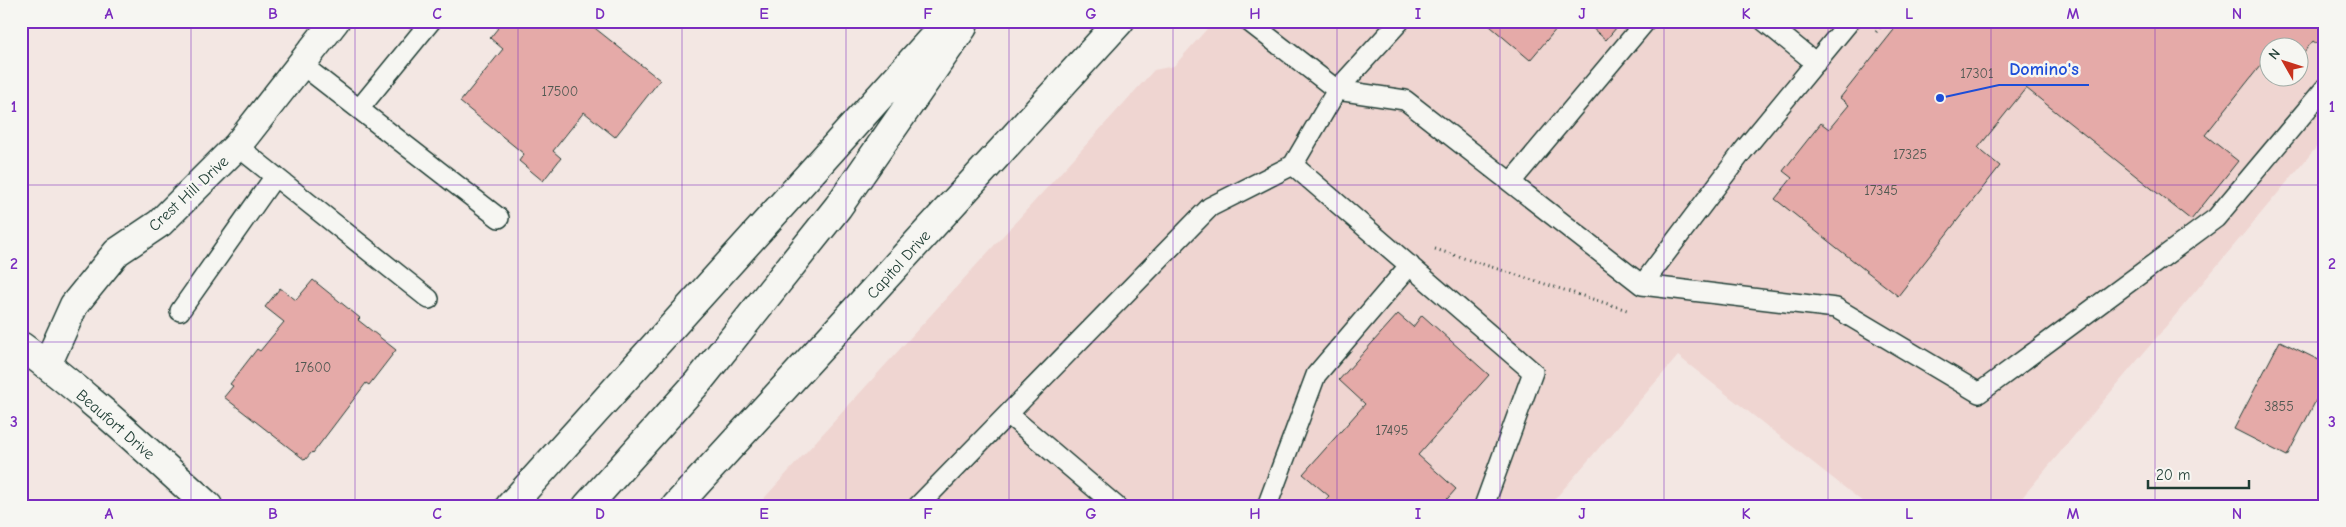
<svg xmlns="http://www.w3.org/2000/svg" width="2346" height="527" viewBox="0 0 2346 527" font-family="'Comic Neue',sans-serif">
<rect width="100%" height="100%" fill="#f3e7e3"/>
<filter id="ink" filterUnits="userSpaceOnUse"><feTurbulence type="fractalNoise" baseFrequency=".02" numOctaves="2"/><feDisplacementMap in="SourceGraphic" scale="10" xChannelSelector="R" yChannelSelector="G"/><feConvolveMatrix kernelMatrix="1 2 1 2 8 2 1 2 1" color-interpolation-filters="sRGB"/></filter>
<g filter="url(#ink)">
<path fill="#efd5d1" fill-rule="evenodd" d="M1214,21H2325V137L2015,506H1868L1678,356L1549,506H757L1154,70L1174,66ZM2268,48H2298V78H2268Z"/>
<path fill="#e5aaa8" stroke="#1f3d34" d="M490,21H586L660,80L615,137L584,112L553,151L561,158L543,181L519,161L524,154L460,102L503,49L490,38L498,28Z
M1484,21H1563L1530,60Z
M1584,21H1622L1606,40Z
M1901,21H2325V50L2313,41L2298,59V48H2280L2277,45L2275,48H2268V56L2205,135L2238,161L2191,220L2026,88L1978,148L2000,166L1898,296L1775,199L1792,178L1783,171L1821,123L1829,129L1849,105L1840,98Z
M313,280L360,318L358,320L396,350L369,385L366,383L313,453L312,452L305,460L224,397L233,386L230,384L257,349L260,351L284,322L265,307L280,288L296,300Z
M1398,314L1413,327L1422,315L1489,375L1418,455L1456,489L1441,506H1320L1329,496L1303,474L1365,404L1339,380Z
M2280,341L2325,363V383L2287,456L2234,429Z"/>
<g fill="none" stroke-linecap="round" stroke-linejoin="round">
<defs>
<path id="service" d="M1248,21L1337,90L1405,100L1642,285L1743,151L1850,21
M1400,21L1337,90L1293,165L1533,372L1484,506
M1764,21L1816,63
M301,64L499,218
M359,109L431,21
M237,146L429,299
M1511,182L1646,21
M1642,285L1836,308L1979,393L2216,218L2325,88
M180,311L275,176
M1008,414L1116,506
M918,506L1210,207L1293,165
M1267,506L1316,375L1410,265"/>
<path id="minor" d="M21,346C88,394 147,451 208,506
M47,365L74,305L117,252L160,223L237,146L335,21"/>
<path id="primary" d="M510,506L948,21
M587,506L698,382L838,207L963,27
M676,506L1120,21"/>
</defs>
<use href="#service" stroke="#1f3d34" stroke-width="22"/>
<use href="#minor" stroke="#1f3d34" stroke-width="31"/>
<use href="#primary" stroke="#1f3d34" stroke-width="31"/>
<path stroke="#1f3d34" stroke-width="3" stroke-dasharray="1 4" stroke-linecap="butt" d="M1876,32L1885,21
M1435,249L1627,310"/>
<use href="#service" stroke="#f6f6f2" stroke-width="19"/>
<use href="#minor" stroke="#f6f6f2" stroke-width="28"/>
<use href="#primary" stroke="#f6f6f2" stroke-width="28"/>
</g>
</g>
<path fill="none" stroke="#7b2cbf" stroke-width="1" stroke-opacity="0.55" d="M191,21V506M355,21V506M518,21V506M682,21V506M846,21V506M1009,21V506M1173,21V506M1337,21V506M1500,21V506M1664,21V506M1828,21V506M1991,21V506M2155,21V506M21,185H2325M21,342H2325"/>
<g text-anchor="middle" stroke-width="5" stroke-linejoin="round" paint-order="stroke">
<g font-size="14" fill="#505851">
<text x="1977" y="78">17301</text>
<text x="560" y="96">17500</text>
<text x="1910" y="159">17325</text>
<text x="1881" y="195">17345</text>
<text x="313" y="372">17600</text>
<text x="2279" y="411">3855</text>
<text x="1392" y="435">17495</text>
</g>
<g font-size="16" fill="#1f3d34" stroke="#f6f6f2">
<text transform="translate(188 193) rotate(-43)" y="6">Crest Hill Drive</text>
<text transform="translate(898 264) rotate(-48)" y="6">Capitol Drive</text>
<text transform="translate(116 424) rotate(41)" y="6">Beaufort Drive</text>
</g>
</g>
<path fill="none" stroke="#1d4ed8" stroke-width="2" d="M1940 98L1999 85H2089"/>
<circle fill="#1d4ed8" stroke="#f6f6f2" stroke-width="2" cx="1940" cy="98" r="5"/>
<g font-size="18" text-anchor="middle" font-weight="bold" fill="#1d4ed8" stroke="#f6f6f2" stroke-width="5" stroke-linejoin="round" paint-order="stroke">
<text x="2044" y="75">Domino's</text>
</g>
<rect width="2346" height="527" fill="none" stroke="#f6f6f2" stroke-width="55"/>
<g transform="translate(2284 62) rotate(309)"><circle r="24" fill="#f6f6f2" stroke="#a0aca6"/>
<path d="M0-4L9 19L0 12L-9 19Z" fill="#c8321e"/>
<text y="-8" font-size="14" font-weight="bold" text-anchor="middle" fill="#1f3d34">N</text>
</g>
<path d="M2148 480v8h101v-8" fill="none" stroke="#1f3d34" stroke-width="2.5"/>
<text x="2156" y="480" font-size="15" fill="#1f3d34" stroke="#f6f6f2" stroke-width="4" paint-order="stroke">20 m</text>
<rect x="28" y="28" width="2290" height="472" fill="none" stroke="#7b2cbf" stroke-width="2"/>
<g font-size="16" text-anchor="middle" font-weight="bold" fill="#7b2cbf">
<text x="109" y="19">A</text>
<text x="273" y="19">B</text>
<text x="437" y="19">C</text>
<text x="600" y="19">D</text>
<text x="764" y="19">E</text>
<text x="928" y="19">F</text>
<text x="1091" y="19">G</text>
<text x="1255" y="19">H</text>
<text x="1418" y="19">I</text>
<text x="1582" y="19">J</text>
<text x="1746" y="19">K</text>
<text x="1909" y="19">L</text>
<text x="2073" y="19">M</text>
<text x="2237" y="19">N</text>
<text x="14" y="112">1</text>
<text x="2332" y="112">1</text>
<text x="14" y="269">2</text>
<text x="2332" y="269">2</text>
<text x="14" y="427">3</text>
<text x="2332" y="427">3</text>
<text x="109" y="519">A</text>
<text x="273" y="519">B</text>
<text x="437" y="519">C</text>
<text x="600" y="519">D</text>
<text x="764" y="519">E</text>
<text x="928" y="519">F</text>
<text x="1091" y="519">G</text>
<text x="1255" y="519">H</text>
<text x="1418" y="519">I</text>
<text x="1582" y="519">J</text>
<text x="1746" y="519">K</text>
<text x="1909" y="519">L</text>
<text x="2073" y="519">M</text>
<text x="2237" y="519">N</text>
</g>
</svg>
